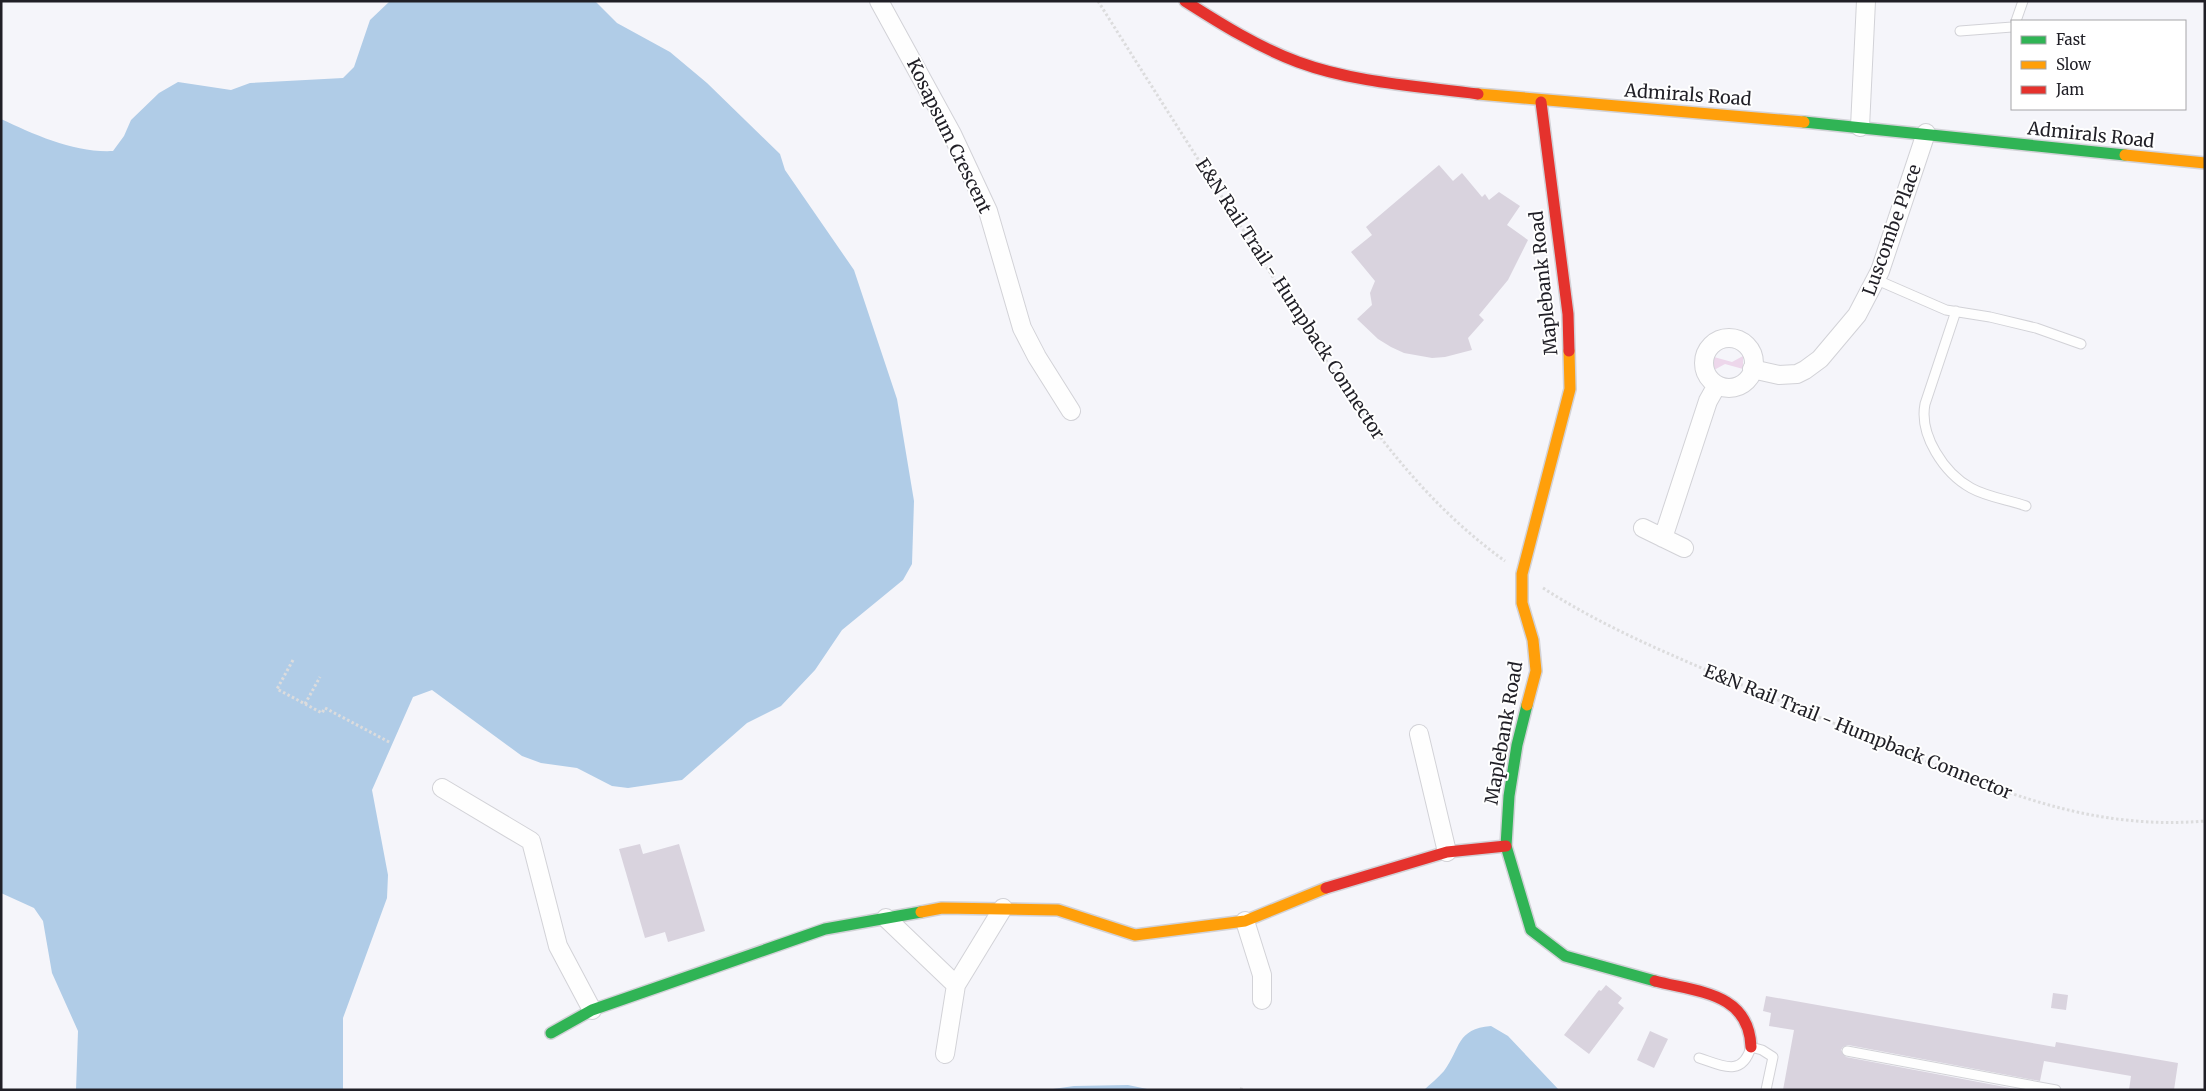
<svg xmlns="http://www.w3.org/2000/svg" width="2206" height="1091" viewBox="0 0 2206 1091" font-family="Merriweather,serif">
<rect width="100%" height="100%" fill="#f5f5fa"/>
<path fill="#edd7eb" d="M1743,356V369L1725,364L1714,370V357L1732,362Z"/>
<path fill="#b0cce7" d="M390,1H595L617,23L670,52L707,83L780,154L785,170L854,270L897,399L914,501L912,564L903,580L842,630L815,670L781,706L747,723L682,780L628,788L612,786L577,768L541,763L522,756L432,690L413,697L372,790L388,875L387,898L343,1018V1090H76L78,1031L52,973L43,921L34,908L1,893V119C35,135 75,153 113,151L124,136L131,120L159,93L178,82L231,90L250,83L343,78L354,67L370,20Z
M1491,1026L1508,1036L1559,1090H1424C1430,1084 1438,1078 1444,1071C1461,1048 1456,1029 1491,1026Z
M1128,1085L1152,1090H1046L1074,1086Z"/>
<path fill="#d9d3de" d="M1439,165L1453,181L1462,173L1482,197L1485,194L1489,200L1499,192L1520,206L1507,225L1528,240L1508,280L1479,315L1484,320L1468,338L1472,350L1445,357L1432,358L1404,353L1391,347L1378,339L1357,319L1372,305L1370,293L1375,281L1351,252L1372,235L1366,227Z
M640,844L643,854L679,844L705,931L668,942L665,932L645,938L619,849Z
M1606,985L1622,998L1618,1003L1624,1008L1589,1054L1564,1035L1599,990L1601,991Z
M2053,993L2068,995L2066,1010L2051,1008Z
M1766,996L2055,1047L2056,1042L2178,1063L2174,1090H2129L2131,1076L2044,1061L2040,1081L1848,1045L1843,1047L1841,1050L1846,1057L2021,1090H1783L1794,1030L1769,1026L1771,1013L1763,1011Z
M1650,1031L1668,1039L1654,1068L1637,1060Z"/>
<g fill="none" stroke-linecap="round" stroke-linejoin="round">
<defs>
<path id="lane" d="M2016,21L2023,1
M1960,31L2012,27
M1877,280L1946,310L1990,317L2036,328L2081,344
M1956,311L1925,404C1919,435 1944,473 1971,488C1987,497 2009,500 2026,506
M1847,1051L2056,1090
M1699,1058C1721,1065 1742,1078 1751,1047L1762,1050L1773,1057L1766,1090"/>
<path id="street" d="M879,1L952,134L988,211L1022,328L1037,357L1071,411
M1860,127L1866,1
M1704 363a25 25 0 1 1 50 0a25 25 0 1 1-50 0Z
M1752,369L1779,375L1797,374L1805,370L1820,359L1857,315L1880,271L1926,133
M1643,528L1684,548
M1663,538L1708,401L1717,385
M1419,734L1447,852
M442,788L531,841L558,946L592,1010
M886,918L956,985
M1245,921L1262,975V1000
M945,1054L956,985L1003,908"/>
<path id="fast" d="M1804,122L2125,155
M1527,705L1517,745L1509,796L1506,846L1531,930L1565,956L1655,981
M551,1033L592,1010L825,929L921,912"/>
<path id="slow" d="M1478,94L1804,122
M2125,155L2205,163
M1527,705L1536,671L1533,640L1522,603V574L1570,389L1569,351
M921,912L942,908L1058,910L1135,935L1245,921L1326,888"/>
<path id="jam" d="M1185,1C1221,24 1258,47 1298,62C1355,83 1418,86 1478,94
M1541,102L1568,314L1569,351
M1326,888L1447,852L1506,846
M1655,981C1697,992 1749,992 1751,1047"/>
</defs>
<use href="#lane" stroke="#d2d2d7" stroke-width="11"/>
<use href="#street" stroke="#d2d2d7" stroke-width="20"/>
<use href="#fast" stroke="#d2d2d7" stroke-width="14"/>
<use href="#slow" stroke="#d2d2d7" stroke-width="14"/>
<use href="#jam" stroke="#d2d2d7" stroke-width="14"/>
<path stroke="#dcdcdd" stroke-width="3" stroke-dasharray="2.5 2.5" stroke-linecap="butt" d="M1098,1C1153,89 1209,176 1264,263C1333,372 1399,485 1505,561
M1543,588C1616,635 1698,666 1778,700C1825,720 1873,739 1921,759C2015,797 2100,830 2205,821
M293,660L277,689L322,713L325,708L391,743
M305,704L320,677
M1241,1090L1242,1086"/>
<use href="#lane" stroke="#fefefe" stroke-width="9"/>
<use href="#street" stroke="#fefefe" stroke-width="18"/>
<use href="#fast" stroke="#30b455" stroke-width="11"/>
<use href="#slow" stroke="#ff9f0a" stroke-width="11"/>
<use href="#jam" stroke="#e5322d" stroke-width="11"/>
</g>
<g text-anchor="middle" stroke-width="4" stroke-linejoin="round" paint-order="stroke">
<g font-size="18" fill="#201f26" stroke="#fff">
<text transform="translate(1688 95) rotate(4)" y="6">Admirals Road</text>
<text transform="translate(2091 135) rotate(6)" y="6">Admirals Road</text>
<text transform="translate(949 136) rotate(64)" y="6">Kosapsum Crescent</text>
<text transform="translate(1892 230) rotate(-70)" y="6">Luscombe Place</text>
<text transform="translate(1544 283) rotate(-96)" y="6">Maplebank Road</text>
<text transform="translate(1290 299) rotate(57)" y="6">E&amp;N Rail Trail - Humpback Connector</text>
<text transform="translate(1858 732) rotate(22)" y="6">E&amp;N Rail Trail - Humpback Connector</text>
<text transform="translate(1504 733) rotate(-80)" y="6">Maplebank Road</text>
</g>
</g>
<rect width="2206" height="1091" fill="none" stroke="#201f26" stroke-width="5"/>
<rect x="2011" y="20" width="175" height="90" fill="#ffffff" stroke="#a6a5a8"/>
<rect x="2021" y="36" width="25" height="8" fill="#30b455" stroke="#a6a5a8"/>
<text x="2056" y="45" font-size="15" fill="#201f26">Fast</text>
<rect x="2021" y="61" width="25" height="8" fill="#ff9f0a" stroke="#a6a5a8"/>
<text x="2056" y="70" font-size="15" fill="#201f26">Slow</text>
<rect x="2021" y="86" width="25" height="8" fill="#e5322d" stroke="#a6a5a8"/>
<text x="2056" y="95" font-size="15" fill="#201f26">Jam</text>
</svg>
